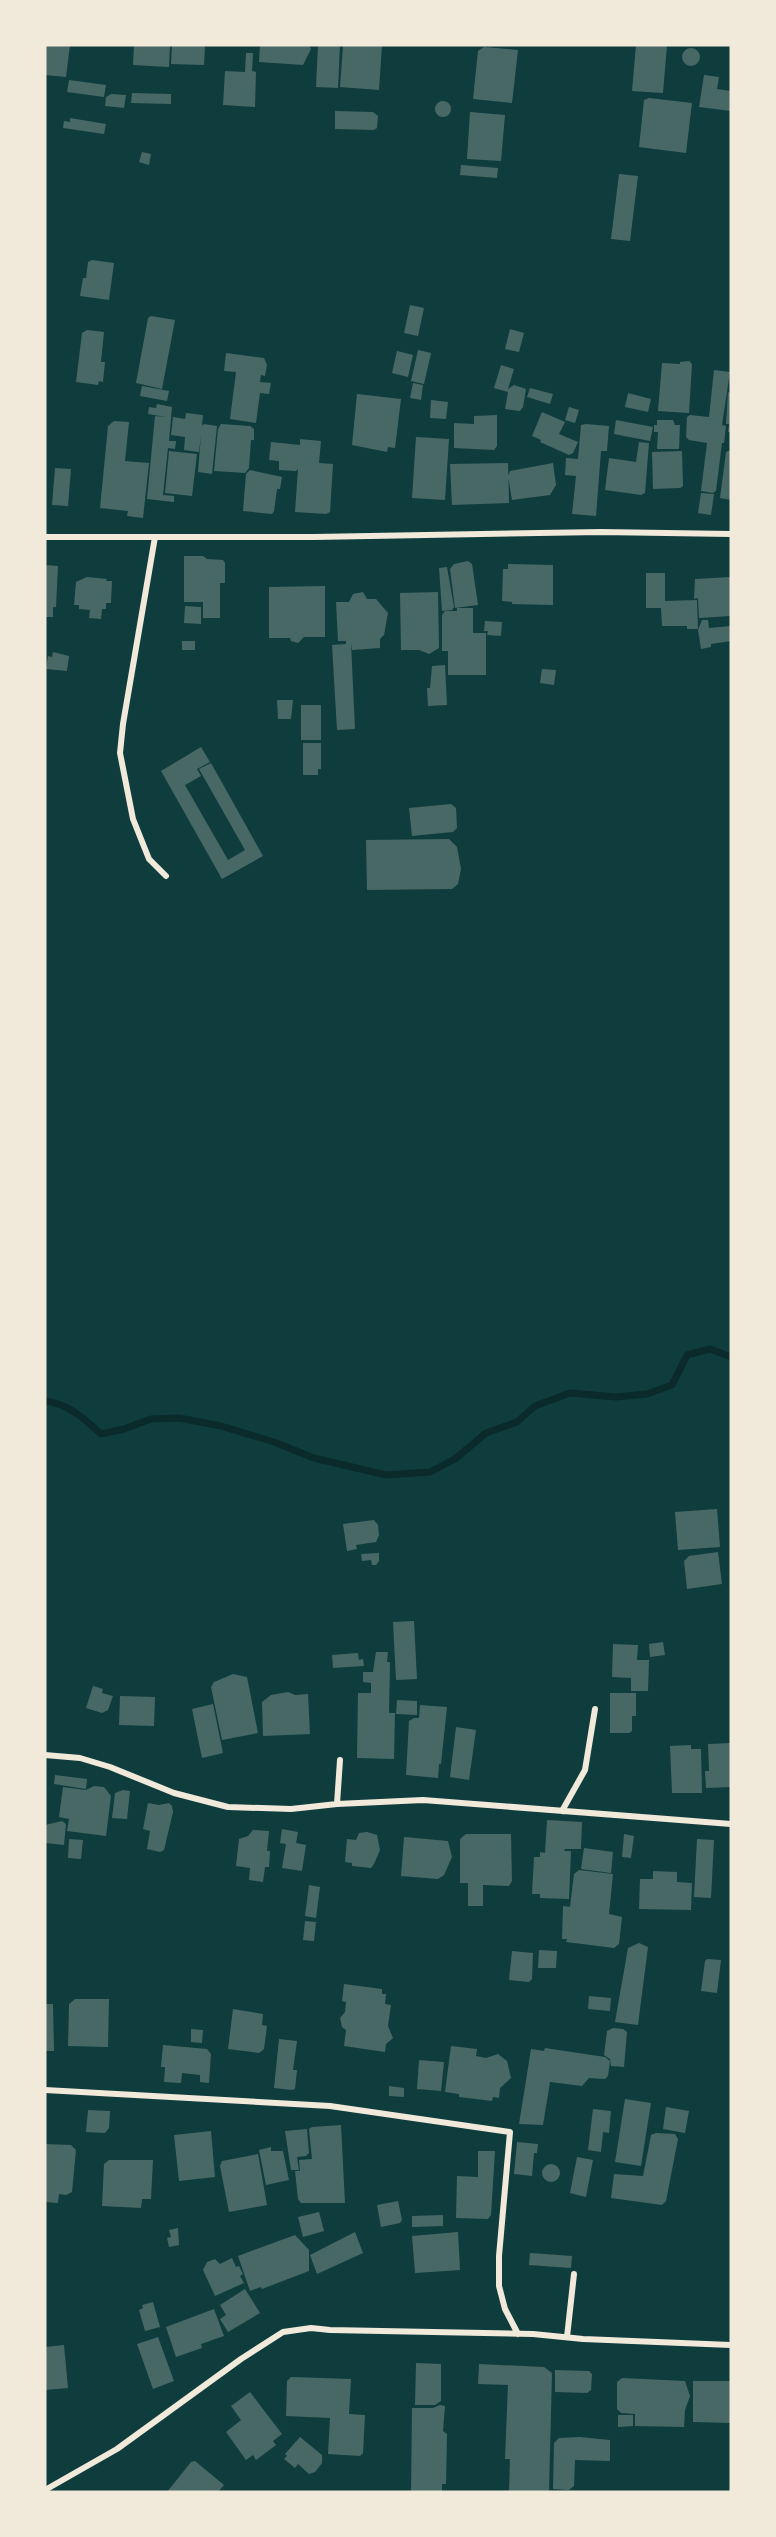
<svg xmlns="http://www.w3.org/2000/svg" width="776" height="2537" viewBox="0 0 776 2537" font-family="'DM Sans',sans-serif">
<rect width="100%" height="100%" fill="#0f3d3e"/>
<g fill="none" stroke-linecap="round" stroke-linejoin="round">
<path stroke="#0a2a2b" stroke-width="7" d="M45,1401C67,1403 85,1419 101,1434L124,1429L151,1419L179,1418L221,1426L274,1442L314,1458L386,1475L430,1472L455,1459L486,1433L517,1422L535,1406L570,1393L616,1397L647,1394L672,1385L687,1355L710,1349L731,1357"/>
</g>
<path fill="#486865" d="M45,45H70L66,77L45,75Z
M134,45H170L169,67L133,65Z
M172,45H205L204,65L171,64Z
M260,45H309L311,49L303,65L259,62Z
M318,45H340L338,88L316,87Z
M343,45H382L379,90L340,87Z
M636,45H667L663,93L632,91Z
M484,47L518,50L512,103L473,99L478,51Z
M682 57a9 9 0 1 1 18 0a9 9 0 1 1-18 0Z
M246,53H253L252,71L256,72L255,107L223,105L225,71L245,72Z
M704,75L719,77L717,89L731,91V111L699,107Z
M69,80L106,85L104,97L67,92Z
M132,93L171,94V104L131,103Z
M111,94L126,95L124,108L105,106L106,97Z
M649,98L692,103L686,153L639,147L644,100Z
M435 109a8 8 0 1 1 16 0a8 8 0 1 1-16 0Z
M335,111L373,112L378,116L377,128L374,130L335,129Z
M470,112L505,115L501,161L467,159Z
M70,118L106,124L104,134L63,128L64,121L70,122Z
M142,152L151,154L149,165L139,162Z
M461,165L498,168L497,178L460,175Z
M619,174L638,176L630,241L611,239Z
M92,260L114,263L109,300L80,296L83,278H86L88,262Z
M410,305L424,308L418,336L404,333Z
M151,316L175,320L162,389L136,383L148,318Z
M510,329L524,333L519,352L505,349Z
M87,330L104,332L101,362H105L103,382L99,381L98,385L76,382L82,333Z
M418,350L431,353L424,384L411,381Z
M397,351L413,355L408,377L392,373Z
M226,353L264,358L267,365L265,376L261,375L260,382L271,383L269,394L260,393L256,423L230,419L236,372L224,371Z
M689,361L692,364L689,413L658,411L662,363L680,364V362Z
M501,365L514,369L508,389L514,385L526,389L523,407L520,411L505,409L508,392L494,388Z
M714,370L730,372L722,425L726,426L724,443H722L716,491L713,493L701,491L707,443L689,440L686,437L687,417L690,415L709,417Z
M413,383L423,385L421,400L410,398Z
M142,386L169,391L167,401L140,396Z
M530,388L553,394L550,404L527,397Z
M728,392L731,393V432H728L729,424H726Z
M628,393L651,399L648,412L625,407Z
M357,394L401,399L395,448L388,447L387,452L352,445Z
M431,400L448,402L446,419L430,418Z
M157,404L172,407L169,441H176L175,449L168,448L163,495L174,496V502L147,499L155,416L166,417L148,414L149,407L156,408Z
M569,407L579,410L575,423L565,420Z
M542,412L565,422L559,434L578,442L573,453L569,455L540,442L541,440L532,436Z
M186,413L203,415L202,426L204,424L217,426L212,474L198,472L201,435L199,452L184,450L185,437L171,435L173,417L185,419Z
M497,415V446L494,450L454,448V423L474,424V416Z
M616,420L653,427L650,441L614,434Z
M657,420H673L675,425H680L679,449H657L658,432H654V425H657Z
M114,421L129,422L125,461L149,463L143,518L127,516L128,511L100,508L108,426Z
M221,424L250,426L254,429V440H251L249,468L245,473L214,471L218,429Z
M586,424L609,426L607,451H601L596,516L572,514L576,476L565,475L566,458L578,459L581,425Z
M416,437L449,439L445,500L412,498Z
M300,439L321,441L319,463L333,464L330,512L326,514L295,512L298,469L296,471L279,470V461L269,460L271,442L300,445Z
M639,442L649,443L645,493L641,495L605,490L609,458L636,462Z
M731,450V500L720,498L726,452Z
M169,451L197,454L192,496L165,493Z
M682,451L683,486L680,488L653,489L652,452Z
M508,463L509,503L452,505L450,464Z
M553,463L556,485L550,495L512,500L508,476L510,471Z
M55,468L71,469L68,506L52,505Z
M250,470L282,477L280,489H277L274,511L272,514L243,511L246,474Z
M701,493L714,494L711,515L698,513Z
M184,556H203L207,559L223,560L225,563V583H220V618H203V602H184Z
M468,561L472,564L478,605L455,608L450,569L454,564Z
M508,564L553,565V605L512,604V602L502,601L503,569H508Z
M45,565L58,566L56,607H53V617H45Z
M447,567L454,607L452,610L442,611L439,568Z
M646,573H665V601L697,600L698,629H687V626H662L661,608H646Z
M87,577L107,579L106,581H112L111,603H106V609H102L101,619L89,618L90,610L79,609V605H74L76,582Z
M731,577V616L699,618L698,598L694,599L695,579Z
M325,586V637H304L298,643L291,641L290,638H269V587Z
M363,592L367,599H376L388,613L384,635L380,639V648L352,650L351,643L355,729L337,730L332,645L346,644V641H338L336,602H349L353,594Z
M438,592L439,648L429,654L419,650H401L400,593Z
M185,606L201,607V624L184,623Z
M457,608H473V633H486V675H448V651H442V615L445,611H457Z
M702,620H708L709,628L731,626V641L711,644V647L701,649L698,630Z
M485,621L502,622L501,636L487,635L488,631H484Z
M182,641H195V650H182Z
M53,652L69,656L67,671L46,669L48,656L52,657Z
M445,665L447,705L428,706L427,688H430L432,666Z
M542,669L556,670L554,685L540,683Z
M277,700H293L291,719H278Z
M301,705H321V740H301Z
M303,743H321V769H318V775H303Z
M201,747L210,762L197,769L201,776L185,785L228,860L245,850L199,769L211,763L263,856L222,879L161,771Z
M451,804L456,808L457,828L453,832L412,836L409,808Z
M449,839L457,847L461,869L458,884L452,889L367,890L366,840Z
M717,1509L720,1547L678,1550L675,1512Z
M374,1520L378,1525L379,1535L376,1542L356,1545L357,1549L347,1551L343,1524Z
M718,1552L722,1584L687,1589L684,1561L689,1556Z
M379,1553V1561L376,1565H372L371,1560L362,1561L361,1554Z
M414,1621L417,1679L396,1680L393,1622Z
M663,1642L665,1655L650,1657L649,1644Z
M613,1644L638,1645L637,1660H649L648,1691H631V1678L612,1677Z
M376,1652H388L387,1662H390L389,1713H395L394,1759L357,1758L358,1693H371V1683L363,1682V1672H373Z
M358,1653L359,1660L363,1659L364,1666L333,1668L332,1655Z
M233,1674L247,1677L258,1733L222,1740L211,1687L214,1682Z
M93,1686L103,1689L102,1693L113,1696L108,1710L102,1713L86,1708Z
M288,1692L295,1695L308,1694L310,1734L263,1736L262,1702L271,1695Z
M610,1693H636V1716H632V1731L629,1733H610Z
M120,1696L155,1697L154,1726L119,1725Z
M397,1700L417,1701V1715L396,1714Z
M213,1704L223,1753L202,1758L192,1709Z
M420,1705L447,1707L441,1764H439L438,1778L406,1775L409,1721L414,1718H419Z
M456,1727L476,1730L469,1780L450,1777Z
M731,1743V1787L706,1788L705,1771H709L708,1744Z
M691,1745V1749H701L702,1793H672L670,1746Z
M55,1775L87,1779L86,1789L54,1784Z
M94,1786L104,1787L111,1796L106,1836L67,1831L69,1819L59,1817L63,1787L86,1790Z
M123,1790L130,1791L127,1819L112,1818L115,1793Z
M148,1803L159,1805L169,1803L172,1806L173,1812L164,1850L160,1852L147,1849L150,1831L143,1829Z
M547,1820L582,1822L581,1849H565L564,1851H571L569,1899L540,1898V1894H532L534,1857H540V1852L545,1853Z
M62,1821L66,1824L64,1845L45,1843V1825Z
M282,1829L298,1832L296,1843L306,1845L302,1871L282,1868L286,1844L280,1843Z
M253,1830L269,1831L267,1851H270L269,1867H265L263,1882L249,1880L250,1868L236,1866L239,1839L248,1836Z
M367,1832L377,1835L380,1850L374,1864L371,1868L352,1866V1863L345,1862L347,1839L356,1840L359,1833Z
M466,1834H511L512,1881L509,1886L483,1885V1906H468V1883H460V1839Z
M624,1834L634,1836L631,1858L622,1857Z
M404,1837L448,1841L452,1857L444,1875L438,1879L401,1876Z
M69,1839L83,1840L81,1859L68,1858Z
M697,1839L714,1840L711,1898L694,1897Z
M584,1848L613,1852L611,1873L581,1869Z
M579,1870L613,1874L609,1914L622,1917L619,1944L614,1948L566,1942L567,1939H562L563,1906L570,1907L574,1874Z
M653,1871L677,1872V1882L692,1883L691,1910L639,1909L640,1879H653Z
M309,1885L320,1887L316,1918L305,1916Z
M305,1921L316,1922L314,1941L303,1940Z
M639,1943L648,1947L638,2025L615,2022L628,1948Z
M539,1950L557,1951L556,1968H538Z
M512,1951L533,1953L532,1979L529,1982L509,1980Z
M707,1959L721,1960L717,1993L701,1991L705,1961Z
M344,1984L382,1989V1994H386L385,2004L391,2005L388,2026L393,2038L386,2044L385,2052L344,2046L346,2030L342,2027L340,2018L345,2012L346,2002L342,2001Z
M589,1996L611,1998L610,2011L588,2009Z
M75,1999H109L108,2047L68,2046L69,2004Z
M45,2004H53L54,2051H45Z
M233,2009L263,2014L262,2025L267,2026L264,2049L259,2053L228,2049Z
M613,2028L623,2029L627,2032L624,2067L611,2066L610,2059L604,2055L607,2031Z
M191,2029L203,2030L202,2043L191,2042Z
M279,2039L297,2041L293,2070H297L295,2089L292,2090L274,2088Z
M163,2045L207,2049L211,2054L209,2083L200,2082V2075L182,2073L181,2083L164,2082L165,2067H161Z
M451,2046L477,2049L476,2056L486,2058L498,2054L507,2061L511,2078L500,2088L499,2098L493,2097L492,2101L459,2097V2094L445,2092Z
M545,2048L605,2057L610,2061L608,2076L605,2079L589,2078L582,2086L550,2082L543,2125L519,2124L531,2049L544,2051Z
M419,2060L444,2062L441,2091L417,2089Z
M389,2086L404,2088V2097L389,2096Z
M625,2099L651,2103L641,2166L615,2162Z
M666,2107L689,2111L685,2133L663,2129Z
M593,2109L611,2111L609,2133L603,2132L601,2152L588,2150Z
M88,2110L110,2111L109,2128L105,2133L86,2132Z
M341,2125L345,2203H301L298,2199L295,2171H300L299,2160L312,2159L309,2129L312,2127Z
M307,2129L309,2153L306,2156L297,2157L299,2170H291L285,2131Z
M211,2131L215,2177L179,2181L174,2135Z
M656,2133L675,2134L678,2139L666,2201L662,2205L611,2198L614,2174L643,2176L651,2135Z
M517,2142L538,2144L537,2153H534L532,2176L514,2174Z
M45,2144L71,2145L76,2150L72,2192L66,2195L59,2194L58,2203L45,2202Z
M271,2147V2151H283L289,2180L266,2185L259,2150Z
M478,2151H495L491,2215L488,2219L456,2218L457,2176L478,2177Z
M258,2154L267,2205L229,2212L220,2166L222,2161Z
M577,2157L593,2160L586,2197L570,2193Z
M109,2160H153L151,2199H142L141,2208L102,2206L104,2164Z
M542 2173a9 9 0 1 1 18 0a9 9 0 1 1-18 0Z
M398,2201L402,2220L400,2223L381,2227L377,2205Z
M319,2212L324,2231L303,2237L298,2217Z
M443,2215V2226L412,2227V2216Z
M178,2228L179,2245L169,2247L167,2238L171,2237L169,2230Z
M355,2232L363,2253L317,2274L310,2255Z
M458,2232L460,2270L415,2273L412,2236Z
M295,2235L309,2250V2271L262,2289L261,2287L250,2291L238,2256Z
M530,2253L572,2256L571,2268L529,2265Z
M232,2258L236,2267L239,2266L243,2274L240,2276L244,2283L215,2296L203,2270L207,2262L215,2259L220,2264Z
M245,2289L260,2313L228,2332L220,2319L226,2315L220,2305Z
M153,2302L160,2327L145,2331L139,2310L143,2308L142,2305Z
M214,2309L224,2336L201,2344L202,2348L176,2357L166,2327Z
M158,2337L174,2381L153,2389L137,2344Z
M64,2345L68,2388L45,2390V2347Z
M416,2363L441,2364V2401L435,2405H415Z
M479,2364L544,2367L552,2373L549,2492H509L510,2459H505L508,2385L478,2384Z
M555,2370L589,2371L592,2374L591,2390L587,2393L555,2392Z
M291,2377L351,2379L349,2414L365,2415L363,2453L360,2456L328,2454L330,2418L286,2416L287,2381Z
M622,2378L685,2381L690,2396L685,2410L684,2427L635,2426V2414L621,2413L617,2409V2382Z
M693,2381H731V2423L693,2422Z
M250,2392L282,2434L273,2441L276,2445L256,2460L253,2455L246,2460L226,2432L241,2420L231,2406Z
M440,2405L445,2406L443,2431L447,2434L446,2484H442V2492H411L412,2408H433Z
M618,2415H633V2426L618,2427Z
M300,2437L322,2455V2463L315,2472L309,2474L298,2464L295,2468L284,2459L287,2456L285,2454Z
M580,2437L610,2440V2461L575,2460L574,2486L569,2490L553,2489L554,2443L559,2438Z
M195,2461L224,2485L218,2492H167L191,2462Z"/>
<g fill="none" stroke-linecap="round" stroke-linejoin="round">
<path stroke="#f1e9da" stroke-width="6" d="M45,537H314L601,532L731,534
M155,537L123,724L120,753L133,819L149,859L166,876
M45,1755L80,1758L110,1767L174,1793L228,1807L291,1809L337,1804L423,1800L731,1824
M337,1804L340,1760
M562,1811L585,1770L595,1709
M45,2090L330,2106L510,2132L499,2256V2286L505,2309L518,2334
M567,2337L574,2274
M45,2490L117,2449L241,2359L283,2332L311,2328L330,2330L533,2334L583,2339L731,2345"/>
</g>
<rect width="776" height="2537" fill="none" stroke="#f1e9da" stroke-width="93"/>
</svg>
